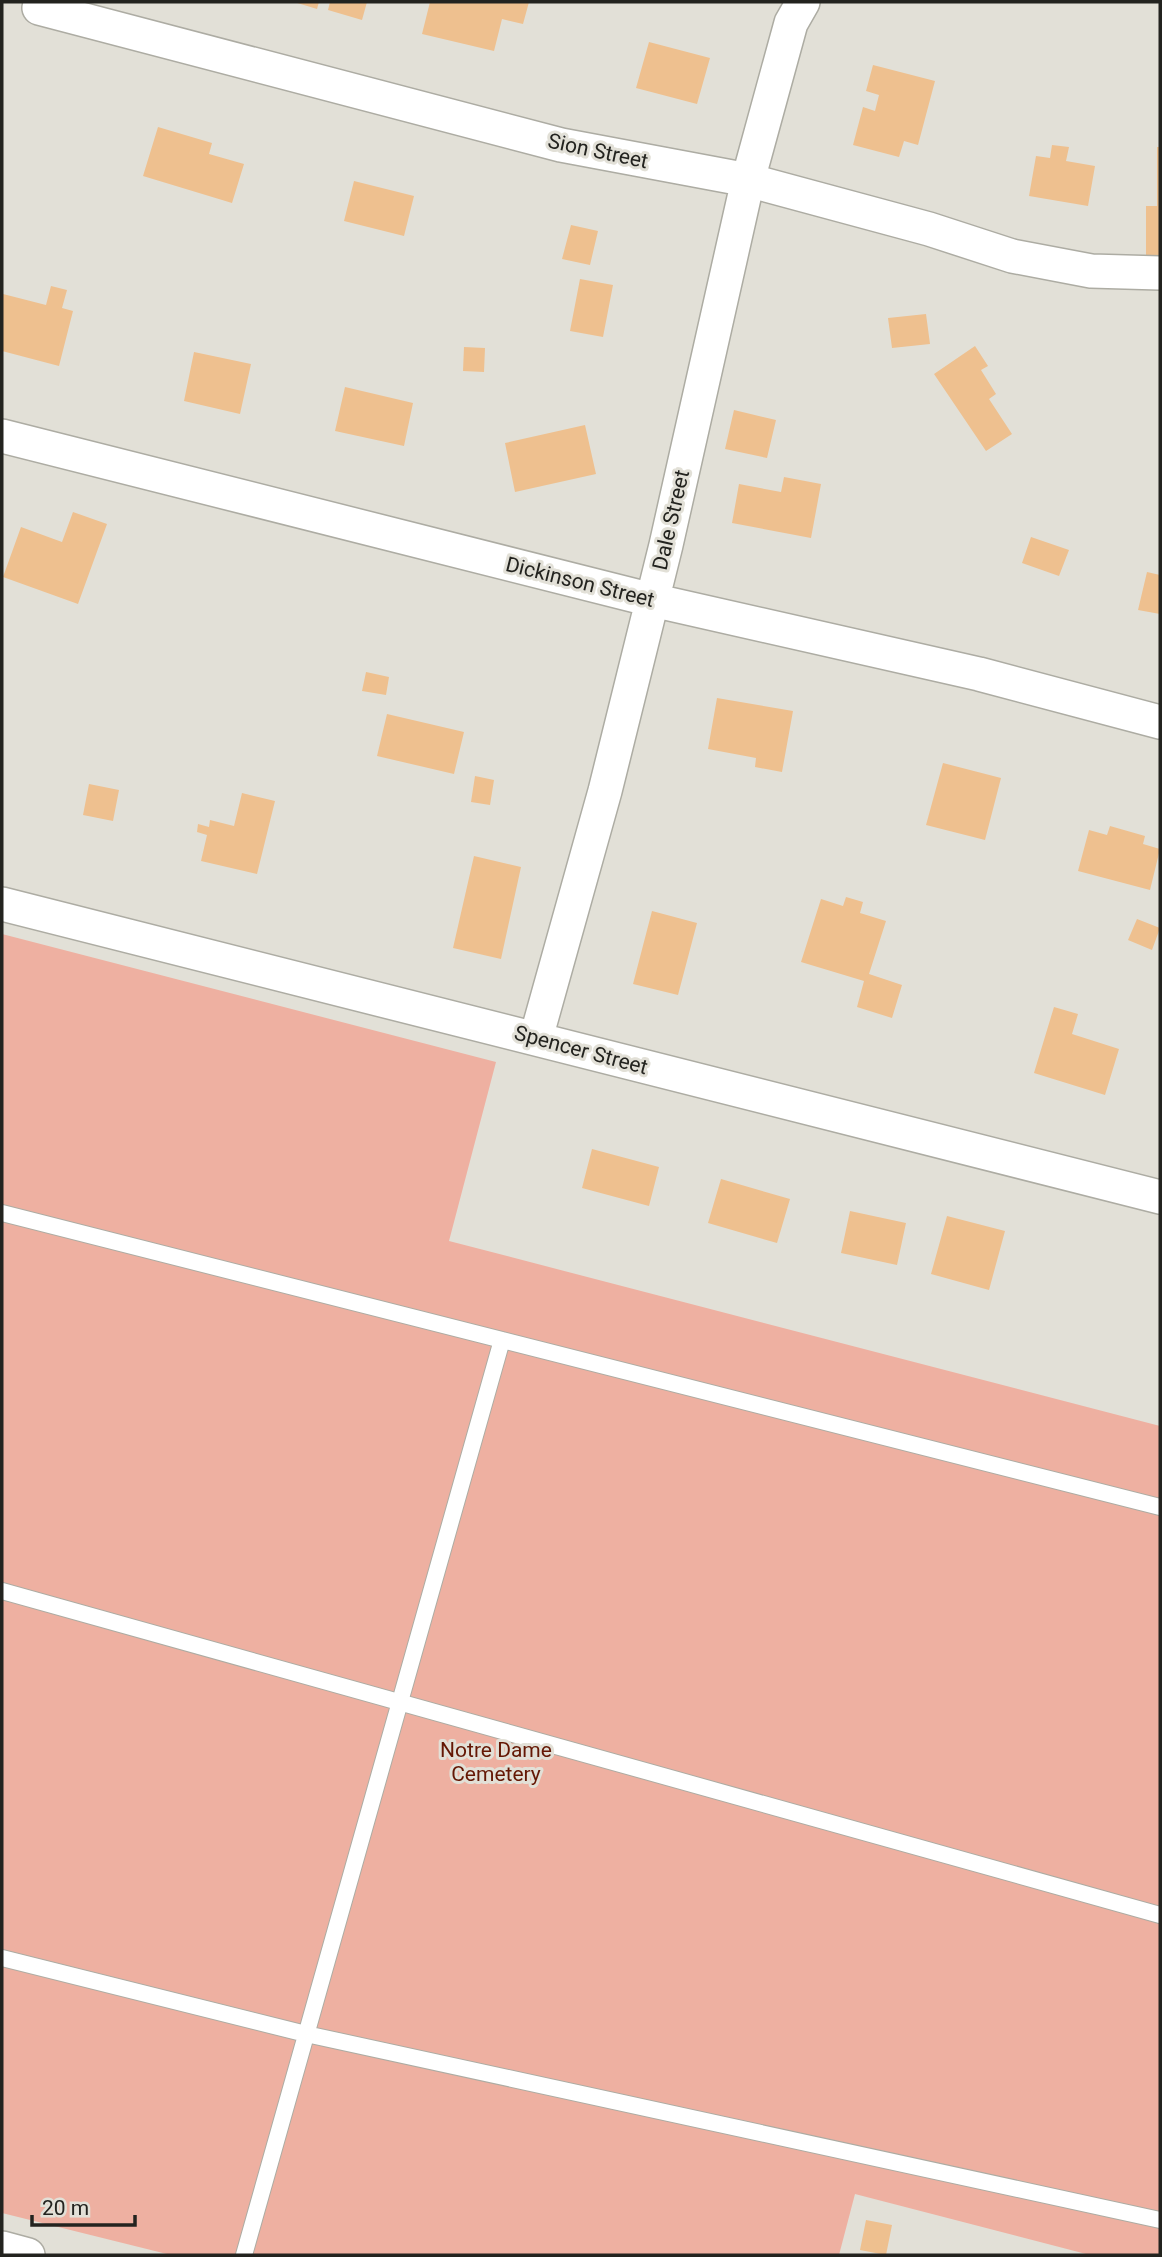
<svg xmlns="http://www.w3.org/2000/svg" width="1162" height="2257" viewBox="0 0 1162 2257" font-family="Roboto,sans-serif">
<rect width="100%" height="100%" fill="#e2e0d7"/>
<path fill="#eeb0a1" d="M2,934L496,1062L449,1241L1160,1426V2255H1090L855,2194L839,2255H171L2,2213Z"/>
<path fill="#eec08f" d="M294,2H319L317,9Z
M330,2H367L362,20L328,10Z
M430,2H529L523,24L502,19L494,51L422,34Z
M649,42L710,58L697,104L636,88Z
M873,65L935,81L918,145L904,141L899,157L853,145L863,107L875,111L879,95L866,91Z
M158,127L212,143L209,154L244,164L232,203L143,176Z
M1052,145L1069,147L1066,161L1095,166L1088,206L1029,196L1036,156L1050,158Z
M1157,147H1160V258L1146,259V206H1157Z
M354,181L414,196L404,236L344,221Z
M571,225L598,231L590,265L562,259Z
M580,279L613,285L603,337L570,331Z
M51,286L67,290L62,308L73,311L59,366L2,351L3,294L46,305Z
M926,314L930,344L892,348L888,318Z
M975,346L988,366L981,370L996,394L989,399L1012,434L986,451L934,374Z
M464,347L485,348L484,372L463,371Z
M194,352L251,364L240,414L184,401Z
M345,387L413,403L404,446L335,431Z
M734,410L776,420L767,458L725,449Z
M585,425L596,474L515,492L505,443Z
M784,477L821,484L811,538L732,523L739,484L781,492Z
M73,512L107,524L78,604L3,577L21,527L62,542Z
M1031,537L1069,550L1059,576L1022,563Z
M1147,572L1160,575V614L1138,610Z
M366,672L389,677L386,695L362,691Z
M717,698L793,711L782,772L755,767L756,758L708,749Z
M387,714L464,732L454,774L377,756Z
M943,763L1001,778L985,840L926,825Z
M475,776L494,780L490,805L471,802Z
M89,784L119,790L113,821L83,815Z
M242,793L275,801L257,874L201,861L207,835L197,832L198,824L209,827L210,820L234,826Z
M1110,826L1145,836L1143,844L1160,849L1150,890L1078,871L1089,830L1107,835Z
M474,856L521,867L501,959L453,948Z
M846,897L863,902L860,913L886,921L869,974L902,985L892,1018L857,1007L864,981L801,962L821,899L843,906Z
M652,911L697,923L678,995L633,984Z
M1137,919L1160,928L1152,950L1128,940Z
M1054,1007L1078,1014L1072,1034L1119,1049L1105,1095L1034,1073Z
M592,1149L659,1167L649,1206L582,1188Z
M721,1179L790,1199L777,1243L708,1223Z
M850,1211L906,1223L897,1265L841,1253Z
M947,1216L1005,1231L989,1290L931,1274Z
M866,2220L892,2225L886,2255L860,2250Z"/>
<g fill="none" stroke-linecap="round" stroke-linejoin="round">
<defs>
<path id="lane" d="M2,1213L1160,1507
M2,1591L1160,1915
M2,1958L306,2034L1160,2220
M244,2255L502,1340"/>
<path id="street" d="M39,8L561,145L748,180L929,229L1012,256L1091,271L1160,273
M2,436L652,600L979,674L1160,722
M2,904L1160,1197
M536,1038L605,791L666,545L748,180L791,23L803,2
M2,2248L28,2255"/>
</defs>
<use href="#lane" stroke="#adaca3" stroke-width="18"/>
<use href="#street" stroke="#adaca3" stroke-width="36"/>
<use href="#lane" stroke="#fff" stroke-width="16"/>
<use href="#street" stroke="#fff" stroke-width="33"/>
</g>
<g text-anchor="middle" stroke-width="6" stroke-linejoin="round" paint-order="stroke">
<g font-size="21" fill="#23231f" stroke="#e2e0d7">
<text transform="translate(598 151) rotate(12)" y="7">Sion Street</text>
<text transform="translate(671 520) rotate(-77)" y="7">Dale Street</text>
<text transform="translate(580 582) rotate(14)" y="7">Dickinson Street</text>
<text transform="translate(581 1050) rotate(15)" y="7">Spencer Street</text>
</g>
<g font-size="21" fill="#641704" stroke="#e2e0d7">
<text x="496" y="1757">Notre Dame<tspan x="496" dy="24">Cemetery</tspan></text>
</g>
</g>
<rect width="1162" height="2257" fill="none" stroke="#23231f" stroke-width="7"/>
<path d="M32 2215v10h103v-10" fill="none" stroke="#23231f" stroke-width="3.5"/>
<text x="42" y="2215" font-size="21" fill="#23231f" stroke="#e2e0d7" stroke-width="5" paint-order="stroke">20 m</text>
</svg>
